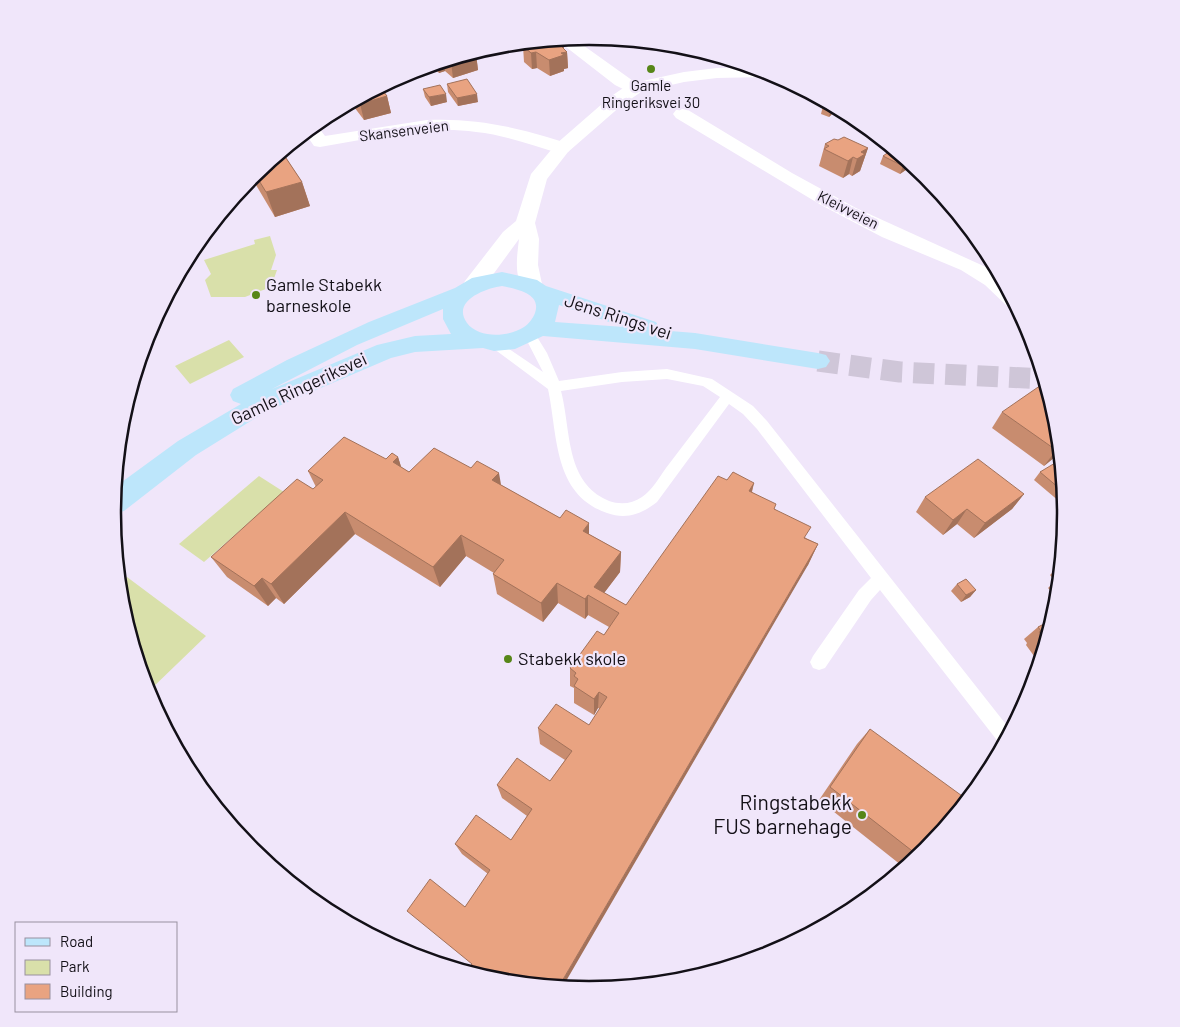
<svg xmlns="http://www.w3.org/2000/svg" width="1180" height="1027" viewBox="0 0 1180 1027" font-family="Barlow,sans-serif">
<rect width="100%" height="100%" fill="#f0e6fa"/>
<path fill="#d9e0aa" d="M270,236L276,255L271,270H277L271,287L245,297H211L205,280L211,274L204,260L255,244L254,240Z
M229,340L244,357L190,384L175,366Z
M259,476L284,492L204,562L179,544Z
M127,577L206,636L148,692L122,606L120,583Z"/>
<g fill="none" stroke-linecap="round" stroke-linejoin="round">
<path stroke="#cfc6d8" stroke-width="21" stroke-dasharray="21 11" stroke-linecap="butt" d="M818,361L900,372L1045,379"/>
<path fill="#fff" fill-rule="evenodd" d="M530,331L534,332L547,353L559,381L622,372L667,369L712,379L753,406L767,421L1012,732L1003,748L880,590L871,600L825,668L819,670L813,668L810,662L813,656L859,590L871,578L757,429L743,414L729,404L657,502C642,514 626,520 607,513C553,494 558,436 548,389L486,343L488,340H496L543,372L524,335ZM667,379L703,386L720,397C702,421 684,444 666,468C659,478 652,490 642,497C619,513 590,496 579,473C567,448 568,418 561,391L622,382Z"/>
<path fill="#fff" fill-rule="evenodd" d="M573,38L643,88L641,92H629L615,85L557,40Z
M682,109L688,110L792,173L856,208L988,268L1002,277L1018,307L1007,306L985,285L961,270L882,237L821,205L676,118L673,114L676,110Z
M427,120C469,118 507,125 547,137C555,140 566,141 571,148L568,152L562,154C533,146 506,135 476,132C424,125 371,139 320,147L314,146L305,133L316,124L325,136Z"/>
<path fill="#fff" fill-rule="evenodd" d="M755,67L776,75L770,77L717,78L684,82L641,92L622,105L568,152L547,179L535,223L539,239L538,265L542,284L539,289L531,291L523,289C514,274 517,256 519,239L481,291L473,293L465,291L462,286L465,281L503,232L516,221L531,174L556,144L610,97L629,84L684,72L717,68Z"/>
<path fill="#bde6fb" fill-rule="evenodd" d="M502,272L537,280L546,286L656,322L659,327L658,330L695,333L818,353L826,355L830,361L826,367L818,369L695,349L543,336L515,349L494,351L483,348L415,352L391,358L267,411L196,455L124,511L113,514L115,487L178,441L241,404L233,401L230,395L233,389L287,360L369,322L455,288L472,278ZM502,286C515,289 542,293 535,313C533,318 529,324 524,327C509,337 479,339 467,323C451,301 486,288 502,286ZM559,305L624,327L555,322ZM443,309V319L451,334L415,336L377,345L272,389L357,345Z"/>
</g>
<path fill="#c88c6f" d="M523,46L564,49L567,52L568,68L564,69V71L550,76L537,68L532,69L524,62Z
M474,52L476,54L478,70L453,78L445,71L439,73L431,65Z
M447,84L478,102L458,106L448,92Z
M380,87L387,96L391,113L364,120L351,103Z
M423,89L447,102L431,106L425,97Z
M823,106H834L832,114L829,117L821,114Z
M838,140L868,148L860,171L852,176L849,174L843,178L819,166L825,144Z
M897,151L912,163L910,167L900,174L880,164L883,156Z
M282,152L302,182L310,206L275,217L256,185L253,176Z
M1002,412L1061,452L1044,466L992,428Z
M398,457L401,467L409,472L501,485L621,552L620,572L604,593L626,605L727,480L754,483L752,492L775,509L806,538L818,544L808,565L472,964L465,907L488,874L462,854L455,844L511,840L527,816L502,798L497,785L550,781L565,760L540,744L538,728L589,725L600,709L598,708L594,715L574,703V688L570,686V668L604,635L609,627L588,615L585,619L558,603L543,622L497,594L493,574L494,573L466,556L440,587L355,534L284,604L276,598L268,606L227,577L211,557L316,487L308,471Z
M1062,462L1066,499L1060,502L1034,480L1040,472Z
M1024,494L1012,509L974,538L957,524L943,535L916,512L925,497Z
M1062,563L1059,600L1048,588L1055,581L1050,575Z
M957,584L976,590L970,597L961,602L951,591Z
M1054,619L1040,667L1033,658L1034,656L1026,645L1027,643L1024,639L1038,627Z
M870,729L927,851L906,869L819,800L857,744Z"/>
<path fill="#a3725a" d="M561,46H564V53L567,52L568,68L564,69V71L550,76L549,60Z
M536,52L537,68L532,69L531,53Z
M476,54L478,70L453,78L451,62Z
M444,61L445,71L439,73L438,63Z
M446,94L447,102L431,106L429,97Z
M477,94L478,102L458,106L457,98Z
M387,96L391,113L364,120L360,104Z
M834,106L832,114L829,117L831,108Z
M868,148L860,171L852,176L857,159L861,152Z
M853,157L849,174L843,178L848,161Z
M910,161L912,163L910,167L900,174L903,166Z
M253,176L256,185L242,189Z
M302,182L310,206L275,217L266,192Z
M1061,447V452L1044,466L1056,450Z
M398,457L405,479L393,462Z
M499,473L503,496L492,480Z
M754,483L748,505L749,491Z
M1024,494L1012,509L974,538L985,523Z
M967,509L957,524L943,535L953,520Z
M345,512L355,534L284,604L271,584Z
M589,523V544L583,531Z
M461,535L466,556L440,587L433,567Z
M818,544L808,565L562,988H558Z
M621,552L620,572L598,601L594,587Z
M262,578L276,598L268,606L254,586Z
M557,583L558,603L543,622L541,603Z
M976,590L970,597L961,602L966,595Z
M588,595V615L585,619V599Z
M599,692L598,708L594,715V699Z"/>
<path fill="#e9a381" stroke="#a3725a" d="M552,40L556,43L559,42L564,46H561L567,52L561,53L564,55L549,60L536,52L531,53L523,46L540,41Z
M474,52L476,54L451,62L449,60Z
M467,79L477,94L457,98L447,84Z
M440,85L446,94L429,97L423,89Z
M380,87L387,96L360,104L357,99Z
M826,103L834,106L831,108L823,106Z
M844,137L868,148L861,152L865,154L857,159L853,157L848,161L824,149L829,146L825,144L834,139L838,140Z
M893,149L897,151L910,161L903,166L883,156Z
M282,152L302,182L266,192L255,174Z
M1044,383L1047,385L1058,421L1061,447L1056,450L1002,412Z
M344,437L386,459L392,453L398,457L393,462L409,472L434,448L471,468L477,461L499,473L492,480L560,518L566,510L589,523L583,531L621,552L594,587L626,605L718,476L727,480L733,472L754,483L749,491L776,504L774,509L811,527L804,538L818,544L558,988L497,982L466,972L472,964L407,911L430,879L465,907L490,870L455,844L476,815L511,840L532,809L497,785L517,758L550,781L572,751L538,728L556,704L589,725L607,697L599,692L594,699L574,686L578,679L574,676L576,673L570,668L597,631L604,635L619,613L588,595L585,599L557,583L541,603L493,574L504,560L461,535L433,567L345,512L271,584L262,578L254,586L211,557L297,479L313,489L323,480L308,471Z
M978,459L1024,494L985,523L967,509L953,520L925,497Z
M1060,460L1062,462L1065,493L1040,472Z
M966,579L976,590L966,595L957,584Z
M1054,619L1047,642L1039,632L1041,631L1038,627Z
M870,729L969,801L927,851L920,857L830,787Z"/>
<g fill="#578618" stroke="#f0e6fa" stroke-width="2">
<circle cx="651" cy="69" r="5"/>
<circle cx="256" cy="295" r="5"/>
<circle cx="508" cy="659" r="5"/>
<circle cx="862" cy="815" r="5"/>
</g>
<g text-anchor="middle" stroke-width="4.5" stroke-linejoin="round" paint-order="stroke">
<g font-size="15" fill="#131017" stroke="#f0e6fa">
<text x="651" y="91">Gamle<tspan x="651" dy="17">Ringeriksvei 30</tspan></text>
</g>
<g font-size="15" fill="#131017" stroke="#f0e6fa">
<text transform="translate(404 131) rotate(-7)" y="5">Skansenveien</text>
<text transform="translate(848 210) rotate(27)" y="5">Kleivveien</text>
</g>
<g font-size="18" fill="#131017" stroke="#f0e6fa" text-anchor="start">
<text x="266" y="291">Gamle Stabekk<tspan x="266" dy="21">barneskole</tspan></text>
<text x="518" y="665">Stabekk skole</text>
</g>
<g font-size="18" fill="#131017" stroke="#f0e6fa">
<text transform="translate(618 317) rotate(18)" y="6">Jens Rings vei</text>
<text transform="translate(299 389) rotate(-25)" y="6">Gamle Ringeriksvei</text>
</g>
<g font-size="21" fill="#131017" stroke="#f0e6fa" text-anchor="end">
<text x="852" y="810">Ringstabekk<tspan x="852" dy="24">FUS barnehage</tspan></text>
</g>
</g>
<path d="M0 0H1180V1027H0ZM121 513a468 468 0 1 1 936 0a468 468 0 1 1-936 0Z" fill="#f0e6fa" fill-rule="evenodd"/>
<path fill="none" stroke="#131017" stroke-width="2.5" d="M121 513a468 468 0 1 1 936 0a468 468 0 1 1-936 0Z"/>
<rect x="15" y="922" width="162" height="90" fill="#f0e6fa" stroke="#98909f"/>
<rect x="25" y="938" width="25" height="8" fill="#bde6fb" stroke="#98909f"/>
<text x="60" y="947" font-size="15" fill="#131017">Road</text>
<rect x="25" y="960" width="25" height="15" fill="#d9e0aa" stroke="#98909f"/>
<text x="60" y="972" font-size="15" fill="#131017">Park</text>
<rect x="25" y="984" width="25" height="15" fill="#e9a381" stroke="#98909f"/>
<text x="60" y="997" font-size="15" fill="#131017">Building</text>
</svg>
